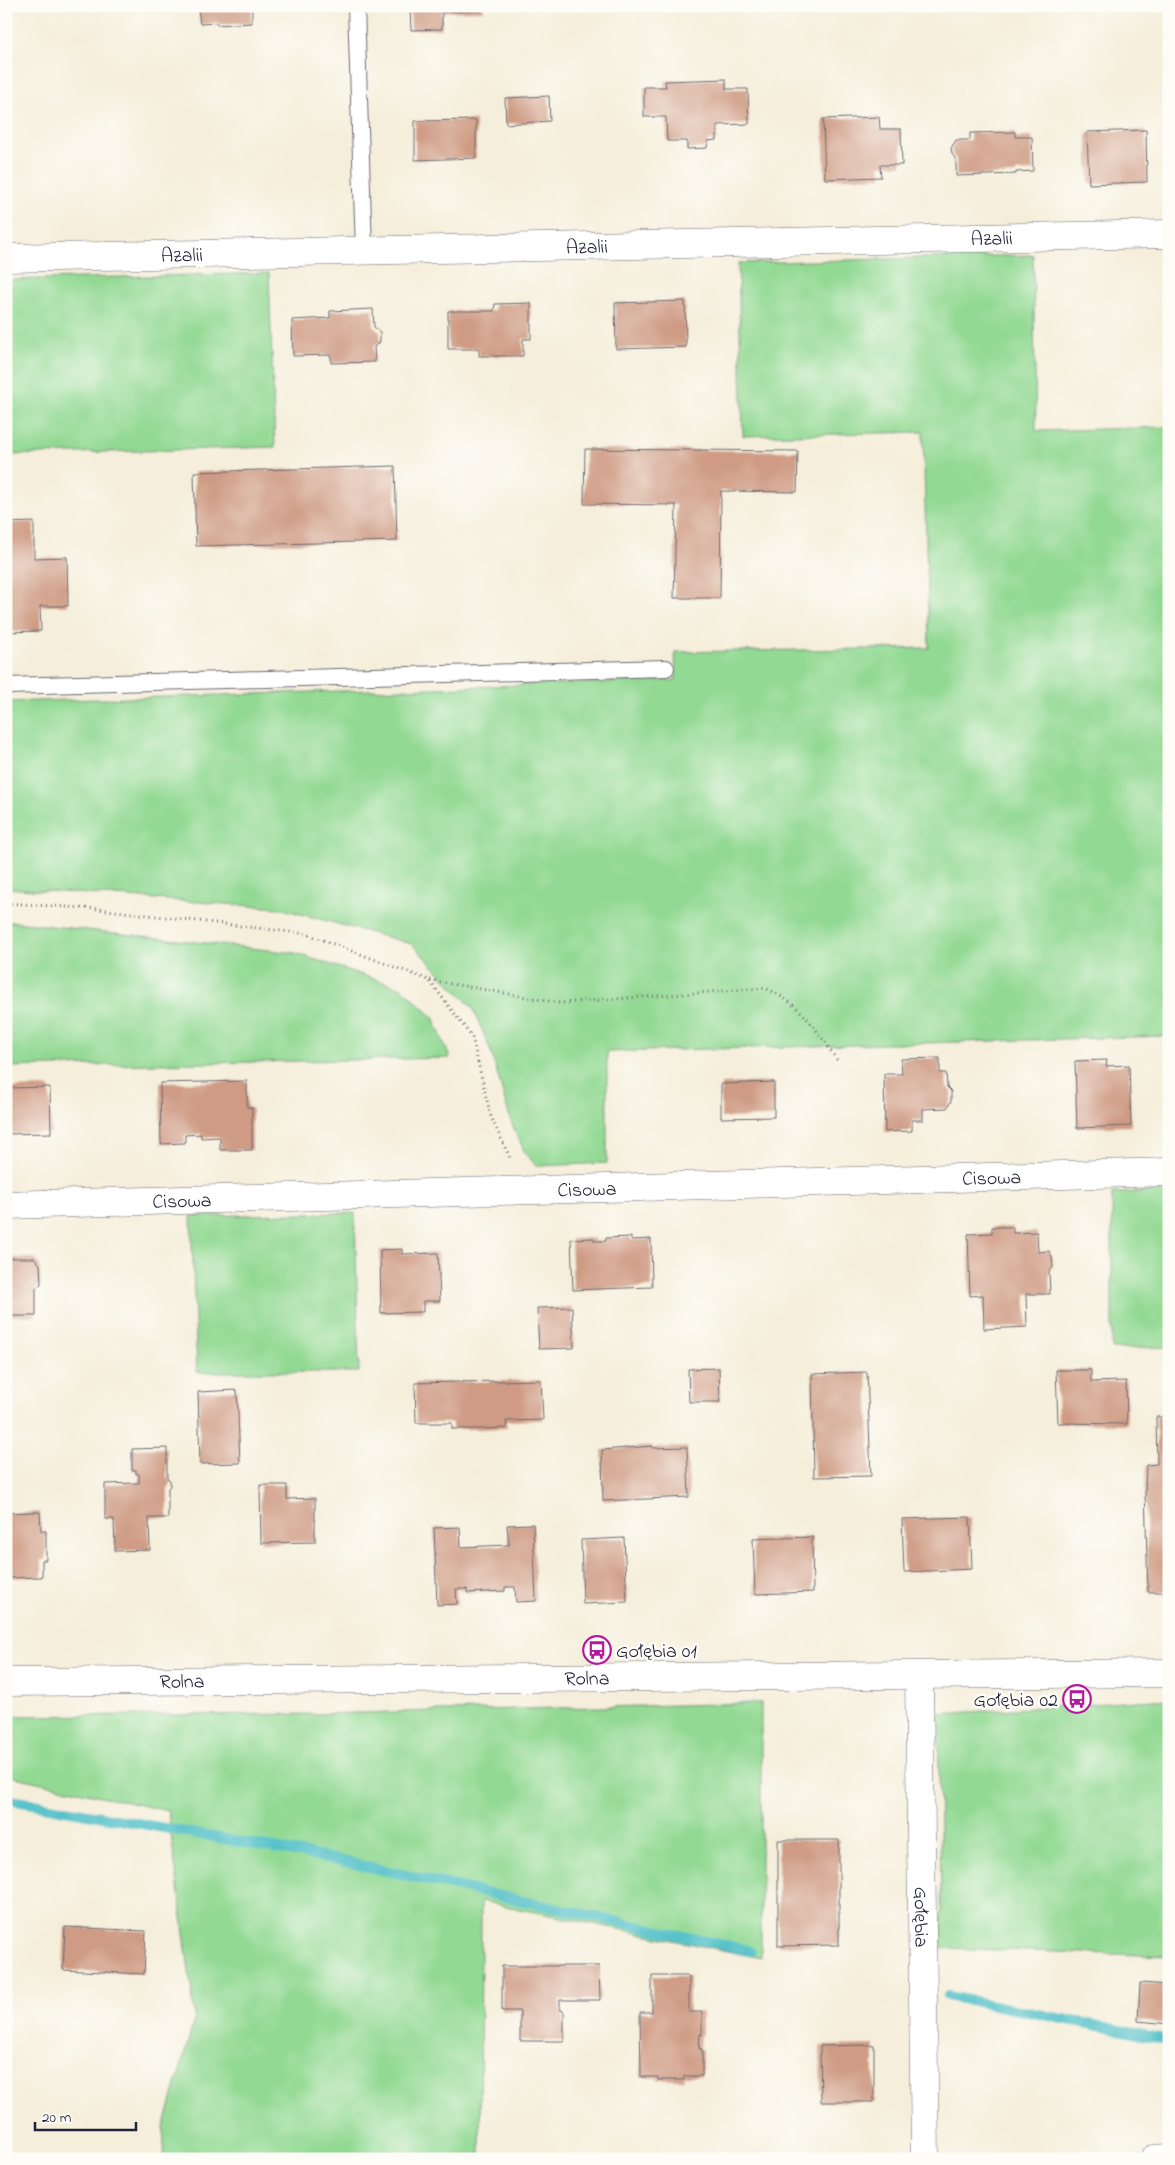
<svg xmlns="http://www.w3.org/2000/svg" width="1175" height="2165" viewBox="0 0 1175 2165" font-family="'Indie Flower',sans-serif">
<rect width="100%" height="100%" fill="#fdfcf7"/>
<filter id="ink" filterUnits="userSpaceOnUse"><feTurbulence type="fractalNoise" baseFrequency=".02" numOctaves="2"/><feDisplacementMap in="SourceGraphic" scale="10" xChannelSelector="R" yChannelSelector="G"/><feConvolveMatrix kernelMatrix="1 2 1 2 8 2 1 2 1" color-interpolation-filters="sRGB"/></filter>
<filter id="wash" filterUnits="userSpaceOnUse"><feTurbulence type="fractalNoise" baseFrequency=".0096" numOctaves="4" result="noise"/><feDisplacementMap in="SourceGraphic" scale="20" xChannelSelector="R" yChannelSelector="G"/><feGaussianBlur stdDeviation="1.12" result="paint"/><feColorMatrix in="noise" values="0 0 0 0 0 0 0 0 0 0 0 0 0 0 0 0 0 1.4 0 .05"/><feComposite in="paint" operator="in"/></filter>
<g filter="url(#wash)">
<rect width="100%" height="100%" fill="#f5eeda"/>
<path fill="#92d993" stroke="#5a7e67" d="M1033,255L1036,431L1169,427V1036L607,1052V1163L538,1166L526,1155L511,1122L491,1052L473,1008L412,944L279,908L6,888V702L676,680L675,652L929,648L923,432L743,436L738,263Z
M269,273L275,447L6,455V280Z
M6,921L295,953L402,988L433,1017L450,1058L6,1067Z
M1169,1191V1347L1112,1349V1193Z
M355,1213L359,1372H197L191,1216Z
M1169,1699V1956L942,1948L938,1714Z
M761,1703V1958L481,1901L480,2159H163L164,2128L195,2017L168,1811L6,1775V1716L317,1714Z"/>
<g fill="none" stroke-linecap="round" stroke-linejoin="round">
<path stroke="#54c1c9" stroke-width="10" d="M6,1799L328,1858L751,1951
M948,1996L1169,2040"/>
</g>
<g id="blocks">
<path fill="#cf9b84" d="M252,6V23L217,25V23L200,24L198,7Z
M410,6H483V11L442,12V29L411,30Z
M726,79V89H748L749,124L717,125V140L708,141L707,148L687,149V141H667L666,117H644V87H666L665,81Z
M549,96L550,121L506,124L505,98Z
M879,117L880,129H901L902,165H880L881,177L825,179L823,119Z
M476,120V158L415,160V121Z
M1146,130L1147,182L1089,184L1087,132Z
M1015,132V137H1032L1033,171L1016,172V174L956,176V159L952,154L951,148L956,140H970V133Z
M685,301L686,347L616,349L615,303Z
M531,303V339H523V356H479V349H448V311H494L495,304Z
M373,309L374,327L380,332V342L374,347L375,362L331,363V355L293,356L292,320L330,318V311Z
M585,449L798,451L797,492L721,491L720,598H674L676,505L584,504Z
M395,466L397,541L196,546L194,472Z
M34,522V558L67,557L68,606H40L41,631L6,632V523Z
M940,1058V1073H946L947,1087L951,1091V1101L947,1108L923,1109V1120H912V1131L885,1132L884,1074H902L901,1059Z
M1107,1060L1106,1066L1129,1065L1131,1126L1077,1128L1075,1061Z
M247,1081V1107L252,1108V1150H220V1137L201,1138V1134L185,1135V1143L161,1144L160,1083Z
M774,1082V1117L721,1118V1084Z
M50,1087L51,1133L6,1134V1088Z
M992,1227H1013V1233L1037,1232L1038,1252L1049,1251L1052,1257L1053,1267L1049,1271L1050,1294H1026L1027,1327L984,1329L983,1295L970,1296L968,1234L992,1233Z
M631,1237V1240L651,1239L652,1287L573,1290L571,1239L594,1238V1241H606V1238Z
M402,1249V1254L438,1253L440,1301H423V1312L381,1313L380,1250Z
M6,1258H35L40,1265L41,1284L36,1288V1316H6Z
M572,1307L574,1348L539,1349L537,1308Z
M719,1368L720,1402H689L688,1369Z
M1056,1370H1091V1382L1126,1381L1127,1424L1058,1423Z
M867,1372L871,1476L814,1477L812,1374Z
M541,1380L543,1420L506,1421L507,1428L480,1429H452V1423H416L415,1383Z
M237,1390L240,1463L200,1464L198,1392Z
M1156,1417H1169V1592H1148L1145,1490L1146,1465L1157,1464Z
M653,1446L652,1448L687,1447L689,1497L603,1501L602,1450Z
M167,1448V1478L170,1480V1486L168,1488V1518H149L150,1550L115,1551L114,1519H105V1484L139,1483V1474H136V1470H132V1449Z
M260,1485H287V1499L315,1498V1542L261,1543Z
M33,1512H40L41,1531H46V1560H42V1577L6,1578V1513Z
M970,1517L972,1569L904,1572L902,1519Z
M533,1524L536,1601L516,1602L515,1587H505V1591L467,1593V1589H456L457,1604L437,1605L434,1528L460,1527L461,1547L509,1545L507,1525Z
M812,1537L813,1592L755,1594L753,1539Z
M624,1538L627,1602L583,1604L581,1540Z
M778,1840H839V1945L778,1946Z
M65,1927L146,1931L144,1974L63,1970Z
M502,1966H599L600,2000H560V2009L564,2012V2041H520V2011H502Z
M652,1976H689V2012H702V2035L700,2034L699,2049H702V2076H684V2080H658V2077H641L640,2012H652Z
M1140,1983L1169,1985V2024L1138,2021Z
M874,2045V2102H821L820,2046Z"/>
</g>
</g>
<g filter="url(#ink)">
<use href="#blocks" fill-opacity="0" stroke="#6c6973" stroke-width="1"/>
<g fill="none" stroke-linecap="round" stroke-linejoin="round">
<defs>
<path id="service" d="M356,6L364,251
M6,686L666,668"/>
<g id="minor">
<path id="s1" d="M6,258L1169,234"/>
<path id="s2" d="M6,1205L1169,1172"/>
<path id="s3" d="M919,1676L925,2159"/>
<path d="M1154,2159L1169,2158"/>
</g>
<g id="tertiary">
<path id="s4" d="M6,1682L1169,1673"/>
</g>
</defs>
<use href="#service" stroke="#6c6973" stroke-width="18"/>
<use href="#minor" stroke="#6c6973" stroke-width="29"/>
<use href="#tertiary" stroke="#6c6973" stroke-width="29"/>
<path stroke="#6c6973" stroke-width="3" stroke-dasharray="1 4" stroke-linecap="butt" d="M6,903L98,909L307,934L429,980L472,1037L491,1117L511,1160
M430,980L560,1003L765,988C803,1005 814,1027 837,1060"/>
<use href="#service" stroke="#fff" stroke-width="16"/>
<use href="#minor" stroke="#fff" stroke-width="28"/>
<use href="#tertiary" stroke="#fff" stroke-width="28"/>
</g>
</g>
<defs>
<symbol id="bus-ring" viewBox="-11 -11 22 22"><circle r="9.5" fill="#fdfcf7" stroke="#b5179e" stroke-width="1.5"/><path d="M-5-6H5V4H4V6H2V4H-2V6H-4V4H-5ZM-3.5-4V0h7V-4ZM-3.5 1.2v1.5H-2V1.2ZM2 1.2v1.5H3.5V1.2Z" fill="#b5179e"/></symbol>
</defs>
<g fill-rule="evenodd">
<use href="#bus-ring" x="581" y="1634" width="32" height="32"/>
<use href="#bus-ring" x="1061" y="1683" width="32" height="32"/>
</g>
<g text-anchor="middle" stroke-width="5" stroke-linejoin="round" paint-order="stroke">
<g font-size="20" fill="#22223b" stroke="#fdfcf7">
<text dy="7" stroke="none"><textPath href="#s1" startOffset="986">Azalii</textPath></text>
<text dy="7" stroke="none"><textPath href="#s1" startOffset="581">Azalii</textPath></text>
<text dy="7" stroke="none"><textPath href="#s1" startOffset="176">Azalii</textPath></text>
<text dy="7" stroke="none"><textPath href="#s2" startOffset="986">Cisowa</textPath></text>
<text dy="7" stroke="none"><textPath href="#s2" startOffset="581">Cisowa</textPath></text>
<text dy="7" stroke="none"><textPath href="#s2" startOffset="176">Cisowa</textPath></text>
<text dy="7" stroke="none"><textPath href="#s4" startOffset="581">Rolna</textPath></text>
<text dy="7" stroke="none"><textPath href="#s4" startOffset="176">Rolna</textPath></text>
<text dy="7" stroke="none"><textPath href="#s3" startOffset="241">Gołębia</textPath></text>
</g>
<g font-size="20" fill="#22223b" stroke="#fdfcf7" text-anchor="start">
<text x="616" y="1657">Gołębia 01</text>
<text x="1058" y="1706" text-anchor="end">Gołębia 02</text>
</g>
</g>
<rect width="1175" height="2165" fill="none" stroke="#fdfcf7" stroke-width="25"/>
<path d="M35 2122v8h101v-8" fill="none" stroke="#22223b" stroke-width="2.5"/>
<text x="42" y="2122" font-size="15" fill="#22223b" stroke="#fdfcf7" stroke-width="4" paint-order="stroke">20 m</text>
</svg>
